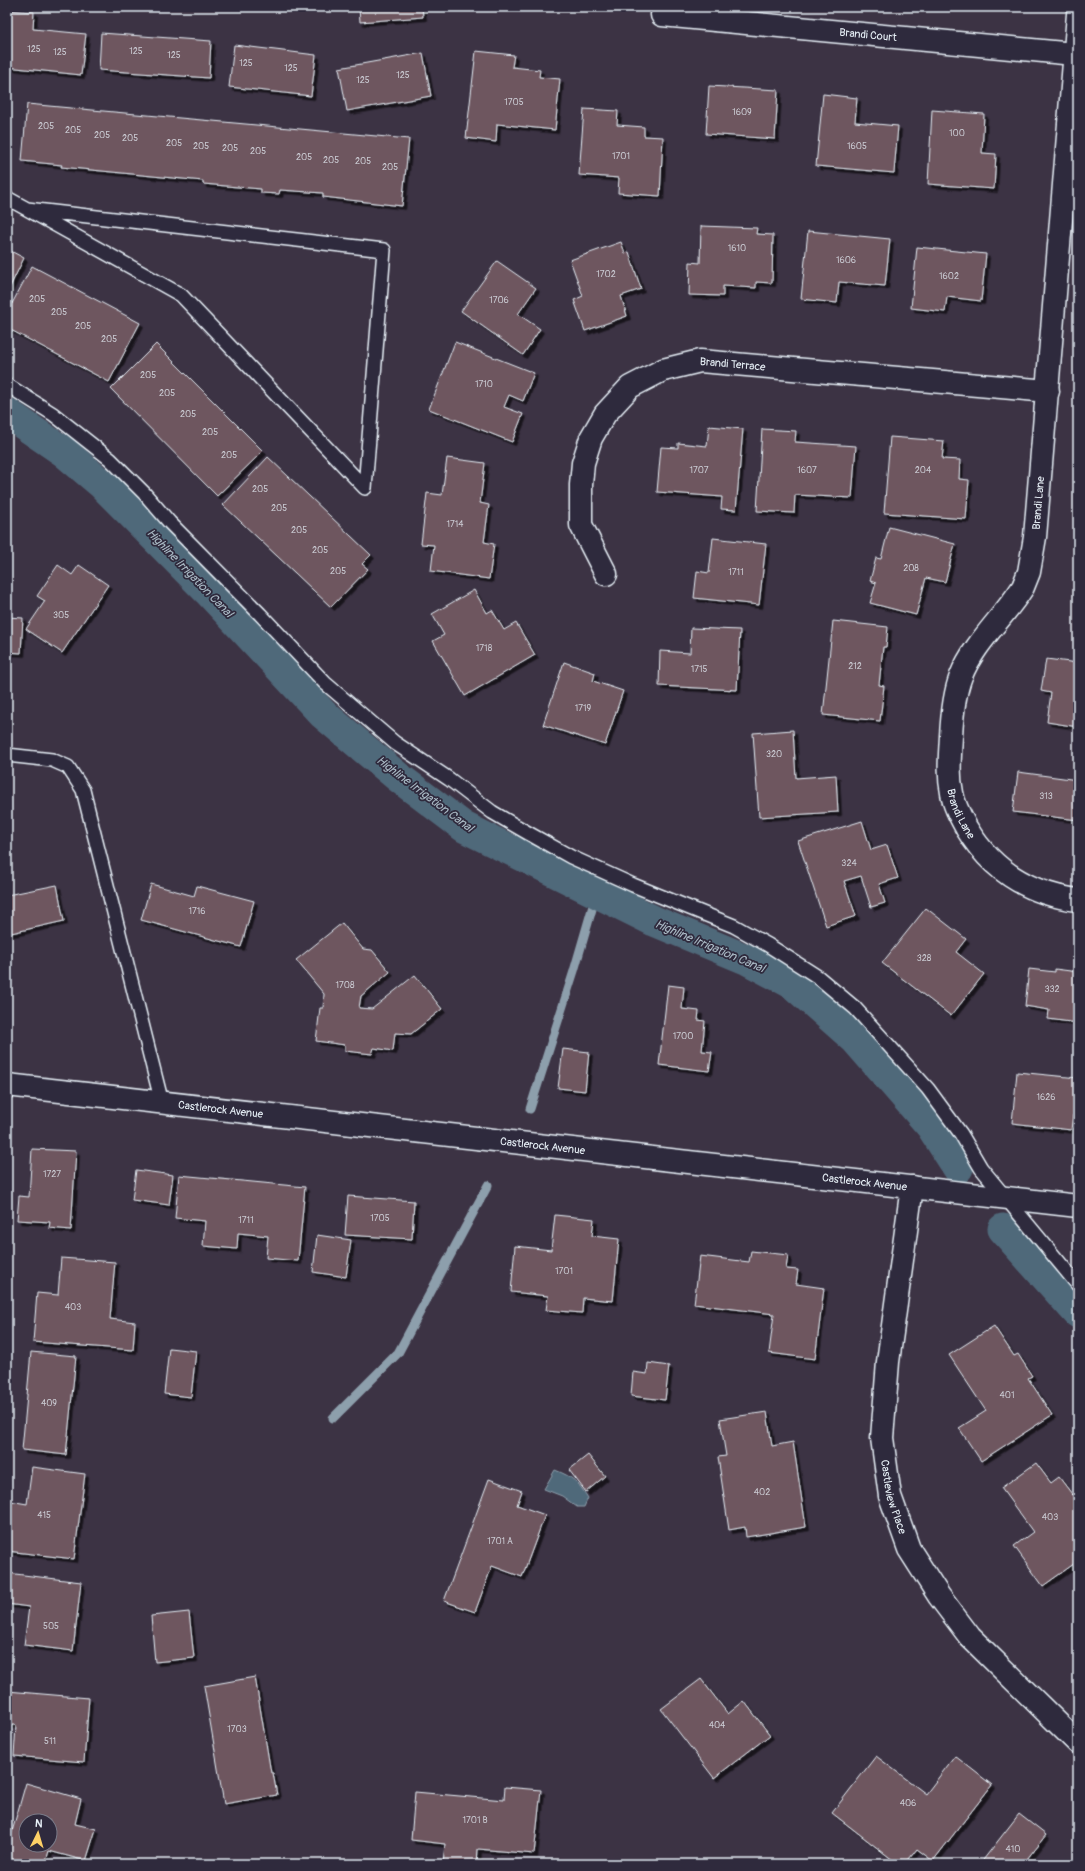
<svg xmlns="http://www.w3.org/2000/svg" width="1085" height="1871" viewBox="0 0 1085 1871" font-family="Pangolin,sans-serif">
<defs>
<filter id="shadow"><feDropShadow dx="3.5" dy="3.5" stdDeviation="0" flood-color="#0009"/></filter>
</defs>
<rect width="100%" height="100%" fill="#3c3344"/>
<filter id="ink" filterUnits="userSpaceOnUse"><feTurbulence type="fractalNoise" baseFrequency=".025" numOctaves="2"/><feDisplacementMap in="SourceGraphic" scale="8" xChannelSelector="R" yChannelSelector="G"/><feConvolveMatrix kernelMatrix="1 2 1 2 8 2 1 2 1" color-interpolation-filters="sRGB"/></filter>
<g filter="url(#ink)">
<path fill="#50697a" stroke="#8d9fac" d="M555,1470C573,1477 578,1482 588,1498L584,1507H577L562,1496L544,1489Z"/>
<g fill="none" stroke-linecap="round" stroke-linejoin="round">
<path stroke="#8d9fac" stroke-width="9" d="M530,1109L574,971L597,892
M333,1418L398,1353L488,1185"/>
<path stroke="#50697a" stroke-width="31" d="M7,413L64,452L103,485L208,591L323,714L398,777L464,827L654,921L748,960L793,984L856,1040L931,1126L958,1168
M1003,1229L1078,1313"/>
</g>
<path fill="#6e565f" stroke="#e8f1f8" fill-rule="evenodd" filter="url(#shadow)" d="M359,7H422L423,17L360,22Z
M7,10L34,12L33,29L86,34L81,75L7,67Z
M101,33L211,41L209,78L99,70Z
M234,45L316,55L311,96L229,87Z
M476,51L514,55L512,67L540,70L539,77L560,79L555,130L497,124L496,142L466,138Z
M423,53L431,96L347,111L339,68Z
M709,86L778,90L775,139L706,134Z
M823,94L857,98L855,122L898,126L894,173L816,166Z
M27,104L409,139L402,206L323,197V193L280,190L279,194L261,193V189L203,184V181L61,167L62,165L22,161Z
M584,109L618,111L617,125L644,127V136L663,137L660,196L618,193L619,178L579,175Z
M932,110L984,114L982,153L996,154L994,189L928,184Z
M701,226L757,228L756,234L773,235L772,283L756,282V288L723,286V296L689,295L690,262L700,263Z
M808,231L890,239L885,286L839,282L837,303L801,299Z
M621,242L625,253L629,252L641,289L621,296L627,316L585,331L574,300L583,296L570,260Z
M917,247L986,254L981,301L947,297L945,312L911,308Z
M7,249L24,258L7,293Z
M497,261L536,288L518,314L540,329L523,355L461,311Z
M32,266L140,323L109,382L7,328V313Z
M455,342L534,373L523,401L509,395L504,407L523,414L512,442L429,409Z
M156,344L263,451L217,496L111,389Z
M709,426L743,429L736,510L721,509L722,497L657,492L661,447L678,448V443L707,446Z
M762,429L796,431L795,442L856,446L852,498L795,495L794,513L757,511Z
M890,437L944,441L942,459L960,460L959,479L969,480L966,519L884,513Z
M268,457L371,555L362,564L368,569L331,607L223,505Z
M447,458L485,463L480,503L489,505L484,542L494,544L489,579L431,571L434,545L421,544L427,493L442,495Z
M889,527L955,544L945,582L926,578L916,615L870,603L876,583L870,581L876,558L881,559Z
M713,538L766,544L759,605L694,598L697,571L709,573Z
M58,565L72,575L79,565L108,585L62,653L26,629L45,601L37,596Z
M474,590L487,613L492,610L504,630L516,623L535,655L465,696L433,641L444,635L432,614Z
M7,617L23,618L21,653L7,652Z
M833,621L888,627L886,647H883L879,685L884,686L880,721L823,715Z
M691,628L740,630L737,690L659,686L660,651L690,653Z
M1046,659L1078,663V727L1047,722L1051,693L1041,691Z
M564,662L595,673L593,681L623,691L605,745L543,725Z
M793,730L796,778L836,775L838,812L759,817L753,733Z
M1018,772L1078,780V820L1013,812Z
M862,821L871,850L887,845L898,878L879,884L885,903L871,907L861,876L844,881L856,916L826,926L798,841Z
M151,884L194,896L197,886L254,901L241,947L141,920Z
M57,885L64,921L7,934V895Z
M926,908L966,939L956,952L984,974L951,1016L882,963Z
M342,923L363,949L372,950L390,972L361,996L359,1008L372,1009L415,975L442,1009L411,1034L395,1033L393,1051L374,1048L372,1054L345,1051V1045L316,1041L320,1008H323L324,994L296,960Z
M1029,969L1055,972V969L1078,972V1023L1048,1019L1049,1010L1025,1006Z
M668,985L684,987L682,1009L699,1011L698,1020L705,1021L702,1051L712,1052L709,1071L659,1065Z
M563,1049L589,1052L585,1091L558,1088Z
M1017,1072L1078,1078V1116L1073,1115L1071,1130L1012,1123Z
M32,1149L76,1151L71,1230L49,1228L50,1222L17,1220L19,1196L29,1197Z
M136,1170L173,1175L169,1205L132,1200Z
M179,1175L305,1187L298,1261L266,1258L268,1236L238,1233L237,1249L203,1246L205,1221L175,1218Z
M348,1196L414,1201L412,1239L345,1235Z
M555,1215L594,1219L592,1236L619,1239L613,1301L583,1298L582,1313L546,1310L548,1296L511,1292L515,1246L551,1250Z
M317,1235L351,1240L346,1277L313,1272Z
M751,1251L788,1255L786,1269L798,1270L796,1284L824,1288L815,1359L769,1353L774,1314L694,1304L700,1256L749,1262Z
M61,1258L115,1262L110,1319L135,1322L133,1350L33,1342L37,1293L58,1295Z
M994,1326L1014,1356L1018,1354L1032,1376L1028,1378L1052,1415L981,1461L959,1428L986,1411L949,1355Z
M169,1348L196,1351L191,1397L164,1394Z
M31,1352L76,1356L66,1455L22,1450Z
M648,1363L669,1366L665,1400L631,1396L633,1372L647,1374Z
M767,1412L772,1446L793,1442L806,1527L746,1537L745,1527L729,1530L718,1457L726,1456L720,1419Z
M588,1455L605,1476L586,1492L569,1470Z
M1036,1463L1051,1483L1059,1477L1078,1502V1561L1043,1586L1014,1546L1033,1532L1001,1488Z
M32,1467L85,1474L74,1559L7,1551V1526L10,1501L27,1504Z
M489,1479L522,1491L517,1505L545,1515L522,1577L492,1566L475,1612L444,1601Z
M7,1573L81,1582L73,1651L24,1645L29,1607L7,1604Z
M189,1612L194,1658L155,1662L151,1616Z
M255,1677L271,1773H273L277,1795L224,1804L204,1686Z
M701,1679L728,1714L744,1701L770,1735L714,1778L661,1709Z
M7,1691L89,1698L84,1762L14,1756L16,1725H7Z
M876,1756L926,1794L955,1756L992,1785L933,1861L917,1849L905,1864H898L832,1813Z
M26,1783L81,1799L75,1824L96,1829L86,1861L49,1851L45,1864L7,1863V1849ZM26,1821H50V1845H26Z
M505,1787L541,1790L534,1854L478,1849L477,1864H443L445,1844L411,1840L415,1792L504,1800Z
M1019,1814L1046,1835L1023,1864H980Z"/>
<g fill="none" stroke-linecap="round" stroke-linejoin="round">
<defs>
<path id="lane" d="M7,198L27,209L181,295L365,488L384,250L27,209
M7,385L53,414L110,459L144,493L170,523L260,614L325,683L395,743L449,779L492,812L528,833L571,857L633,885L734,926L768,945L818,977L855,1008L928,1089L961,1134L981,1168L1078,1285
M7,755L52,760L68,767L83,790L162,1103"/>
<g id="street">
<path id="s1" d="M1078,14L1035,537L1029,572L1023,587C1004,617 974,643 961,676C954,694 952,717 951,736C950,756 948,774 952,793C954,806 961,818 967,829C993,872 1030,894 1078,900"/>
<path id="s2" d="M662,15L1074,54"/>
<path id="s3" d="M606,574L581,525V485L583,463L591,438L605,414L630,387L663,370L700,361L1048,391"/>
<path id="s4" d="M912,1187L888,1362L882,1438L890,1496L909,1549L939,1596L970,1637L1078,1743"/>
</g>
<g id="secondary">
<path id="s5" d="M7,1085L1078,1206"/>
</g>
</defs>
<use href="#lane" stroke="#e8f1f8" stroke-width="16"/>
<use href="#street" stroke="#e8f1f8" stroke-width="25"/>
<use href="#secondary" stroke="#e8f1f8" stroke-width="25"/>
<use href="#lane" stroke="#2f2a3d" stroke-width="13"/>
<use href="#street" stroke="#2f2a3d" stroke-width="22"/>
<use href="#secondary" stroke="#2f2a3d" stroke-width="22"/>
</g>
</g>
<g text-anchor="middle" stroke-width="3.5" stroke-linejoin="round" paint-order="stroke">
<g font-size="9" fill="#cacad2">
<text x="34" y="52">125</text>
<text x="136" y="54">125</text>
<text x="60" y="55">125</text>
<text x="174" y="58">125</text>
<text x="246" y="66">125</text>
<text x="291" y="71">125</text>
<text x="403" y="78">125</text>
<text x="363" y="83">125</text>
<text x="514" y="105">1705</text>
<text x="742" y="115">1609</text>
<text x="46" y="129">205</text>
<text x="73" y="133">205</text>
<text x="957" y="136">100</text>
<text x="102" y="138">205</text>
<text x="130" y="141">205</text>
<text x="174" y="146">205</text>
<text x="201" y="149">205</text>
<text x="857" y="149">1605</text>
<text x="230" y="151">205</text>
<text x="258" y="154">205</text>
<text x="621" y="159">1701</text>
<text x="304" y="160">205</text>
<text x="331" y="163">205</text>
<text x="363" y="164">205</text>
<text x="390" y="170">205</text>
<text x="737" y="251">1610</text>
<text x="846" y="263">1606</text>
<text x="606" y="277">1702</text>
<text x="949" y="279">1602</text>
<text x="37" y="302">205</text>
<text x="499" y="303">1706</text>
<text x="59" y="315">205</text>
<text x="83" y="329">205</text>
<text x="109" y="342">205</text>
<text x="148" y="378">205</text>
<text x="484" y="387">1710</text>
<text x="167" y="396">205</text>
<text x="188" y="417">205</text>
<text x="210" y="435">205</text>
<text x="229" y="458">205</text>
<text x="699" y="473">1707</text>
<text x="807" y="473">1607</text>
<text x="923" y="473">204</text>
<text x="260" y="492">205</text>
<text x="279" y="511">205</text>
<text x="455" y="527">1714</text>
<text x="299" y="533">205</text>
<text x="320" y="553">205</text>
<text x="911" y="571">208</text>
<text x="338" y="574">205</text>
<text x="736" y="575">1711</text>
<text x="61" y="618">305</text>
<text x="484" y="651">1718</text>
<text x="855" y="669">212</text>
<text x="699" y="672">1715</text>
<text x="583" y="711">1719</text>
<text x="774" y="757">320</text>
<text x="1046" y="799">313</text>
<text x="849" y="866">324</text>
<text x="197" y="914">1716</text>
<text x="924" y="961">328</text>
<text x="345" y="988">1708</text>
<text x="1052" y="992">332</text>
<text x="683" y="1039">1700</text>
<text x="1046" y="1100">1626</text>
<text x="52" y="1177">1727</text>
<text x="380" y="1221">1705</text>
<text x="246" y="1223">1711</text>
<text x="564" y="1274">1701</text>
<text x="73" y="1310">403</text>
<text x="1007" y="1398">401</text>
<text x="49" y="1406">409</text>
<text x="762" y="1495">402</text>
<text x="44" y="1518">415</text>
<text x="1050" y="1520">403</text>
<text x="500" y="1544">1701 A</text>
<text x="51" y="1629">505</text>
<text x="717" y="1728">404</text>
<text x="237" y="1732">1703</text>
<text x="50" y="1744">511</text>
<text x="908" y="1806">406</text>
<text x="475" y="1823">1701 B</text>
<text x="1013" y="1852">410</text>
</g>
<g font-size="11" fill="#e8f1f8" stroke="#2f2a3d">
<text dy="4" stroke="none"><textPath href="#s2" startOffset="207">Brandi Court</textPath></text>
<text dy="4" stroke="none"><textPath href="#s3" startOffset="316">Brandi Terrace</textPath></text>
<text transform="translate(1038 503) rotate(-85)" y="4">Brandi Lane</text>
<text dy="4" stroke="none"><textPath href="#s1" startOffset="826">Brandi Lane</textPath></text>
<text dy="4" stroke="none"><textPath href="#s5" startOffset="215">Castlerock Avenue</textPath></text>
<text dy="4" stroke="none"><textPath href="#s5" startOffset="539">Castlerock Avenue</textPath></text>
<text dy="4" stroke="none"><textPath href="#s5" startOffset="863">Castlerock Avenue</textPath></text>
<text dy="4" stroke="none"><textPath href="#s4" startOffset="313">Castleview Place</textPath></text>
</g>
<g font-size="12" font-style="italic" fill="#abbbc6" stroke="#2f2a3d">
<text transform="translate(190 573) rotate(46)" y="4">Highline Irrigation Canal</text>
<text transform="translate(425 794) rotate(37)" y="4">Highline Irrigation Canal</text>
<text transform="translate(710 946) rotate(23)" y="4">Highline Irrigation Canal</text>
</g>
</g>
<rect width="1085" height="1871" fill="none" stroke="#2f2a3d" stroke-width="24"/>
<rect x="12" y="12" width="1061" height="1847" fill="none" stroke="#e8f1f8" stroke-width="1.5" filter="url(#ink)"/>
<g transform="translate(38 1833) rotate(5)"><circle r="19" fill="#2f2a3d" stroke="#797a88"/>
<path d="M0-3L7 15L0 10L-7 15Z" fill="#ffd166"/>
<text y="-6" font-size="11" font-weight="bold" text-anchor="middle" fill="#e8f1f8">N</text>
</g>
</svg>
